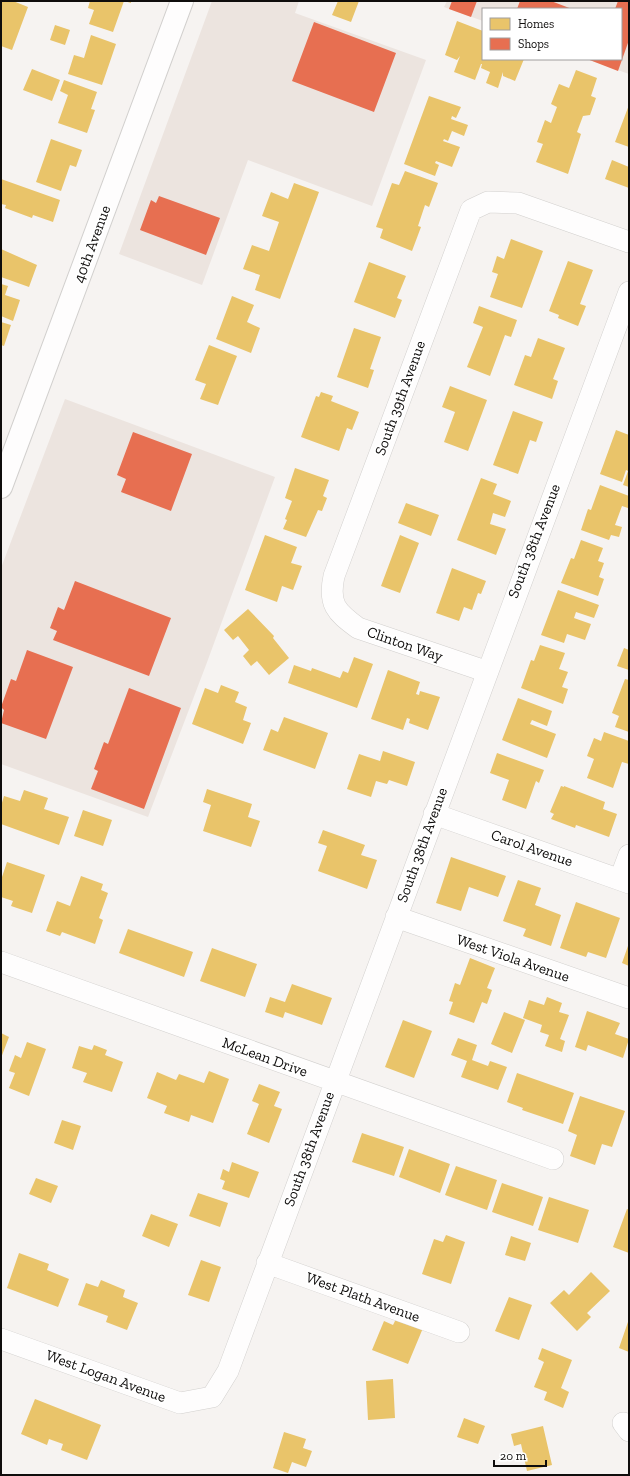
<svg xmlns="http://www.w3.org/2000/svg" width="630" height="1476" viewBox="0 0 630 1476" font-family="'Zilla Slab',serif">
<rect width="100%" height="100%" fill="#f6f3f1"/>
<path fill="#ece4df" d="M212,1H299L295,13L426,60L372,206L248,160L202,285L119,254Z
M447,1H629V74L587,59H621V9H483V21L444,7Z
M65,399L275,477L206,665L148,817L1,764V568Z"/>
<path fill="#e9c46a" d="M1,1H13L28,7L12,50L1,46Z
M90,1H131V3L124,1L113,32L89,24L94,10L88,8Z
M338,1H359L351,22L332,15Z
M457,21L483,31V59H524L515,81L503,76V72L498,88L486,83L490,72L481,68L482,64H481L475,80L454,72L460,56L457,60L445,55Z
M55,25L70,30L65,45L50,40Z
M91,35L116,44L102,85L68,74L74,55L84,58Z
M32,69L60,80L52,101L23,90Z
M576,70L597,78L591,96L596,98L590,115L583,116L577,132L581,134L568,174L536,162L543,144L537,142L545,120L551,123L557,107L551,104L559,84L569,88Z
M64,80L97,92L91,109L95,110L87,133L58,123L68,95L60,91Z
M429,96L461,107L456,118L452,116L451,119L468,125L464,136L452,131L448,141L444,139L443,141L460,147L452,167L436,161L435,163L439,165L435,176L404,164Z
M629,105V147L615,142Z
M51,139L82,150L76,167L70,165L61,191L36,182Z
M612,160L629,167V188L605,179Z
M405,171L438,183L429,207L425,205L418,226L421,227L412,251L380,238L383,229L376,227L392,183L399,185Z
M1,179L60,200L53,222L33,215L32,218L5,208L6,205L1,204Z
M294,183L319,192L280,299L255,290L260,275L243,269L252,245L269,251L279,222L262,216L271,192L288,199Z
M511,239L543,251L522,308L490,297L498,274L492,272L497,256L504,259Z
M1,249L37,265L29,287L1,277Z
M568,261L593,270L580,304L586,306L578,326L558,318L559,315L549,311Z
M369,262L406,276L397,298L402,300L395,318L354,302Z
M1,284L8,286L5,295L20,300L13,321L1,316Z
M232,296L254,305L247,322L260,328L251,353L216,339Z
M479,306L517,320L511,337L505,335L490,376L467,367L483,327L473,323Z
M1,322L11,325L4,346L1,345Z
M354,328L381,337L370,369L374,370L368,388L337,377Z
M538,338L565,348L553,379L558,381L552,399L514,385L525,355L531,357Z
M209,345L237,356L218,405L200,399L206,384L195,380Z
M450,386L487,400L468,451L444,442L455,412L442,407Z
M321,392L333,396L331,401L359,412L352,430L347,428L339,451L301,437L316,396L319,397Z
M513,411L543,422L536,442L530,440L518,474L493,465Z
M616,430L629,435V487L623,485L628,471L626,470L622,482L600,474Z
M295,468L329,480L323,496L327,498L322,511L318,510L306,537L283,529L287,520L285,519L292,501L285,498Z
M481,478L497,484L493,494L511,501L505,517L493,513L490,524L506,529L496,555L457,540Z
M600,485L629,496L628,508L622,506L615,525L622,527L619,537L611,535L609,540L581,530L588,509L591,510Z
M406,503L439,515L431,536L398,523Z
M265,535L297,547L291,563L302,566L293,590L282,586L277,602L245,590Z
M400,535L419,543L400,593L381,586Z
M581,540L603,548L598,561L604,563L599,577L604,579L598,596L561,583L571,558L574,559Z
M452,568L486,581L481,594L478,593L472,610L464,607L459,621L436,613Z
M558,590L599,605L594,618L576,612L574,618L591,624L585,640L567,634L564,643L541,635Z
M248,609L274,636L273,638L289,658L269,675L257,661L251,666L243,656L249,650L238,636L233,640L224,630Z
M540,645L565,653L559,669L568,672L562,687L568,689L563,704L521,688L531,660L534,661Z
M624,648L629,650V670L617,666Z
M354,657L373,664L357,708L288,683L294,665L311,671L312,668L340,678L343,671L348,673Z
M388,670L420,682L416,694L419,695L420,691L440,697L428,730L409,723L410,719L407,718L403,730L371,719Z
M625,679L629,680V732L615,727L619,716L612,713Z
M221,685L239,692L235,702L247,707L243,720L251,723L243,744L192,724L205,688L218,693Z
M518,698L552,711L547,726L532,720L530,724L556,734L547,758L502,740Z
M284,717L328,733L315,769L263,750L271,729L278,732Z
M604,732L629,741V764L622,762L613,788L587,778L594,759L587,756L594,738L601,741Z
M383,751L415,762L407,786L389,780L387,784L376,781L371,797L347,789L359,754L380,761Z
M497,753L544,770L539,783L536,781L526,809L502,800L509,780L490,773Z
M561,786L564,787V786L605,802L603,809L617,814L609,837L576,825L575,828L551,819L554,814L550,812Z
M207,789L252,804L248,817L260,821L251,847L203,831L211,805L203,802Z
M24,790L48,798L44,809L69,817L59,845L1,824V806L4,796L20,801Z
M83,810L112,820L103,846L74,836Z
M323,830L365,845L361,855L377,860L367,889L318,871L327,846L318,843Z
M451,857L506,876L498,897L469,887L461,911L436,903Z
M7,862L45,875L32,913L11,906L13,901L1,897V880Z
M81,876L103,884L101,890L108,893L99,918L103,920L95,944L62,932L60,936L46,931L57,901L70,906Z
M518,880L541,888L535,905L561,915L551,946L523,936L526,929L503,921Z
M576,902L620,918L606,958L588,952L586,957L560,948Z
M128,929L193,952L184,977L119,953Z
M629,943V966L622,963Z
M212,948L257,964L245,997L200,981Z
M470,958L495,968L487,988L492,990L487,1004L482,1002L474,1023L449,1014L453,1002L449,1001L455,983L460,985Z
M292,984L332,998L322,1025L285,1012L283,1018L265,1012L270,997L285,1002Z
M547,997L562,1003L559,1012L569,1015L560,1039L565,1041L562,1052L545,1046L549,1035L540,1032L542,1025L523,1018L529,1000L544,1005Z
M587,1011L620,1023L615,1034L629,1039L623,1058L588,1045L586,1051L575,1047Z
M504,1012L525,1020L512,1053L491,1044Z
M403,1020L432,1031L414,1078L385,1067Z
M1,1033L9,1037L1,1058Z
M458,1038L477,1045L472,1060L488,1066L490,1061L507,1067L498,1090L461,1077L467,1061L451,1055Z
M27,1042L46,1049L29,1096L9,1088L15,1073L9,1071L15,1055L21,1058Z
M94,1045L107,1050L105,1055L123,1062L112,1092L83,1082L87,1073L72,1068L79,1046L92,1050Z
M209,1071L229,1079L213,1123L191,1115L189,1122L164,1113L167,1106L147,1098L157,1072L176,1080L179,1074L204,1083Z
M517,1073L574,1093L563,1124L522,1110L523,1108L507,1102Z
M259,1084L280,1092L274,1106L282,1109L269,1143L247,1134L259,1104L252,1101Z
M580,1096L625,1111L612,1147L602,1144L595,1165L570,1156L577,1135L568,1131Z
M62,1120L81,1126L73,1150L54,1143Z
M362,1133L404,1147L394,1176L352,1162Z
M409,1149L450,1164L440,1193L399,1177Z
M232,1162L259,1172L249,1198L222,1189L225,1181L220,1179L223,1169L229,1172Z
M456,1166L497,1180L487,1210L445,1195Z
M36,1178L58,1186L51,1203L29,1194Z
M502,1183L543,1197L533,1226L492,1212Z
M198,1193L228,1203L220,1227L189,1216Z
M549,1197L589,1210L578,1243L538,1230Z
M627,1209L629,1210V1253L613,1247Z
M151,1214L178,1224L169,1247L142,1236Z
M446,1235L465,1242L451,1284L422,1274L434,1239L443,1242Z
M511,1236L531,1243L525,1261L505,1255Z
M19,1253L49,1264L47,1270L69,1279L58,1307L7,1288Z
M201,1260L221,1267L209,1302L188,1295Z
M591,1272L610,1291L587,1313L591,1317L577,1331L550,1303L564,1290L569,1295Z
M101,1280L125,1290L123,1297L138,1303L127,1330L106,1322L108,1316L78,1305L86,1283L98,1287Z
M509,1297L532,1305L519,1340L495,1331Z
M397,1317L423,1328L408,1364L372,1350L384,1321L393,1325Z
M629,1319V1352L619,1348Z
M542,1348L572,1360L561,1388L569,1392L563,1408L544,1400L547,1392L534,1387L544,1362L538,1359Z
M393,1379L395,1418L368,1420L366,1381Z
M35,1399L101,1425L87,1460L61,1450L63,1444L49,1439L47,1445L21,1434Z
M464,1418L485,1426L478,1444L457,1437Z
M543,1426L552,1465L527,1471L521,1444L514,1446L511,1434Z
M284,1432L306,1439L303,1448L312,1451L306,1467L292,1462L288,1473L273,1468Z"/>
<path fill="#e76f51" d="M452,1H477L471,17L449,9Z
M520,1H551L572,9H517Z
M618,1H629V40L618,71L587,59H621V9H615Z
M314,22L396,53L374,112L292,81Z
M159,196L220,218L206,255L140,230L151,200L156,203Z
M133,432L192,454L171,511L121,492L126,479L117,475Z
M75,581L171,618L149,676L53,640L57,631L50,628L58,607L64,610Z
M27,650L73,667L46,739L1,723L4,710L1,707L11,679L16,681Z
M129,688L181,708L144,809L91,789L98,771L94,769L104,742L108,744Z"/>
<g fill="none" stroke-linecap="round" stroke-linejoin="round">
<defs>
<path id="minor" d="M485,671L358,628C336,612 328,604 334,576L471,210L488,202L518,203L629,242
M434,814L629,883
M620,879L629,855
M396,917L629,998
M1,962L553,1159
M267,1263L459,1332
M1,1339L180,1403L212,1397L228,1371C360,1011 492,651 629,292
M623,1423L629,1431"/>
<path id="primary" d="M1,487L182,1"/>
</defs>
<use href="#minor" stroke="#d2d0ce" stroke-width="22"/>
<use href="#primary" stroke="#d2d0ce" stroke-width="24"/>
<use href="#minor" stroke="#fefdfd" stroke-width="21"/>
<use href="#primary" stroke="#fefdfd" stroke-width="22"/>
</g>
<g text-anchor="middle" stroke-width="4" stroke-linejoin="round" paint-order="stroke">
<g font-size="15" fill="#0f0d0c" stroke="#fff">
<text transform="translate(92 244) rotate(-70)" y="5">40th Avenue</text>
<text transform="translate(400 398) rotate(-70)" y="5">South 39th Avenue</text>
<text transform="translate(534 541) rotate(-69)" y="5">South 38th Avenue</text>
<text transform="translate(405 644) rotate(19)" y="5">Clinton Way</text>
<text transform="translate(422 845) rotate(-70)" y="5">South 38th Avenue</text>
<text transform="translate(532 848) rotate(19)" y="5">Carol Avenue</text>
<text transform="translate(513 958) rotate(19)" y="5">West Viola Avenue</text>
<text transform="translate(265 1057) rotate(20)" y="5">McLean Drive</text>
<text transform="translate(309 1149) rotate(-70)" y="5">South 38th Avenue</text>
<text transform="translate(363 1297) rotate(20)" y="5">West Plath Avenue</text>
<text transform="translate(106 1376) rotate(20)" y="5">West Logan Avenue</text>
</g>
</g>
<rect width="630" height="1476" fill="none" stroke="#0f0d0c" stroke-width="4"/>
<rect x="482" y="8" width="140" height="52" fill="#ffffff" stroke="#9f9e9e"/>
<rect x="490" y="18" width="20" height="12" fill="#e9c46a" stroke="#9f9e9e"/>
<text x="518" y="28" font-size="12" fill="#0f0d0c">Homes</text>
<rect x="490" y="38" width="20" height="12" fill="#e76f51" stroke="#9f9e9e"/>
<text x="518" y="48" font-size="12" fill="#0f0d0c">Shops</text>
<path d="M494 1460v6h52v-6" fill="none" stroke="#0f0d0c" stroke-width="2"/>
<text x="500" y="1460" font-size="12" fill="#0f0d0c" stroke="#ffffff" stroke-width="3" paint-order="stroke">20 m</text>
</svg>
